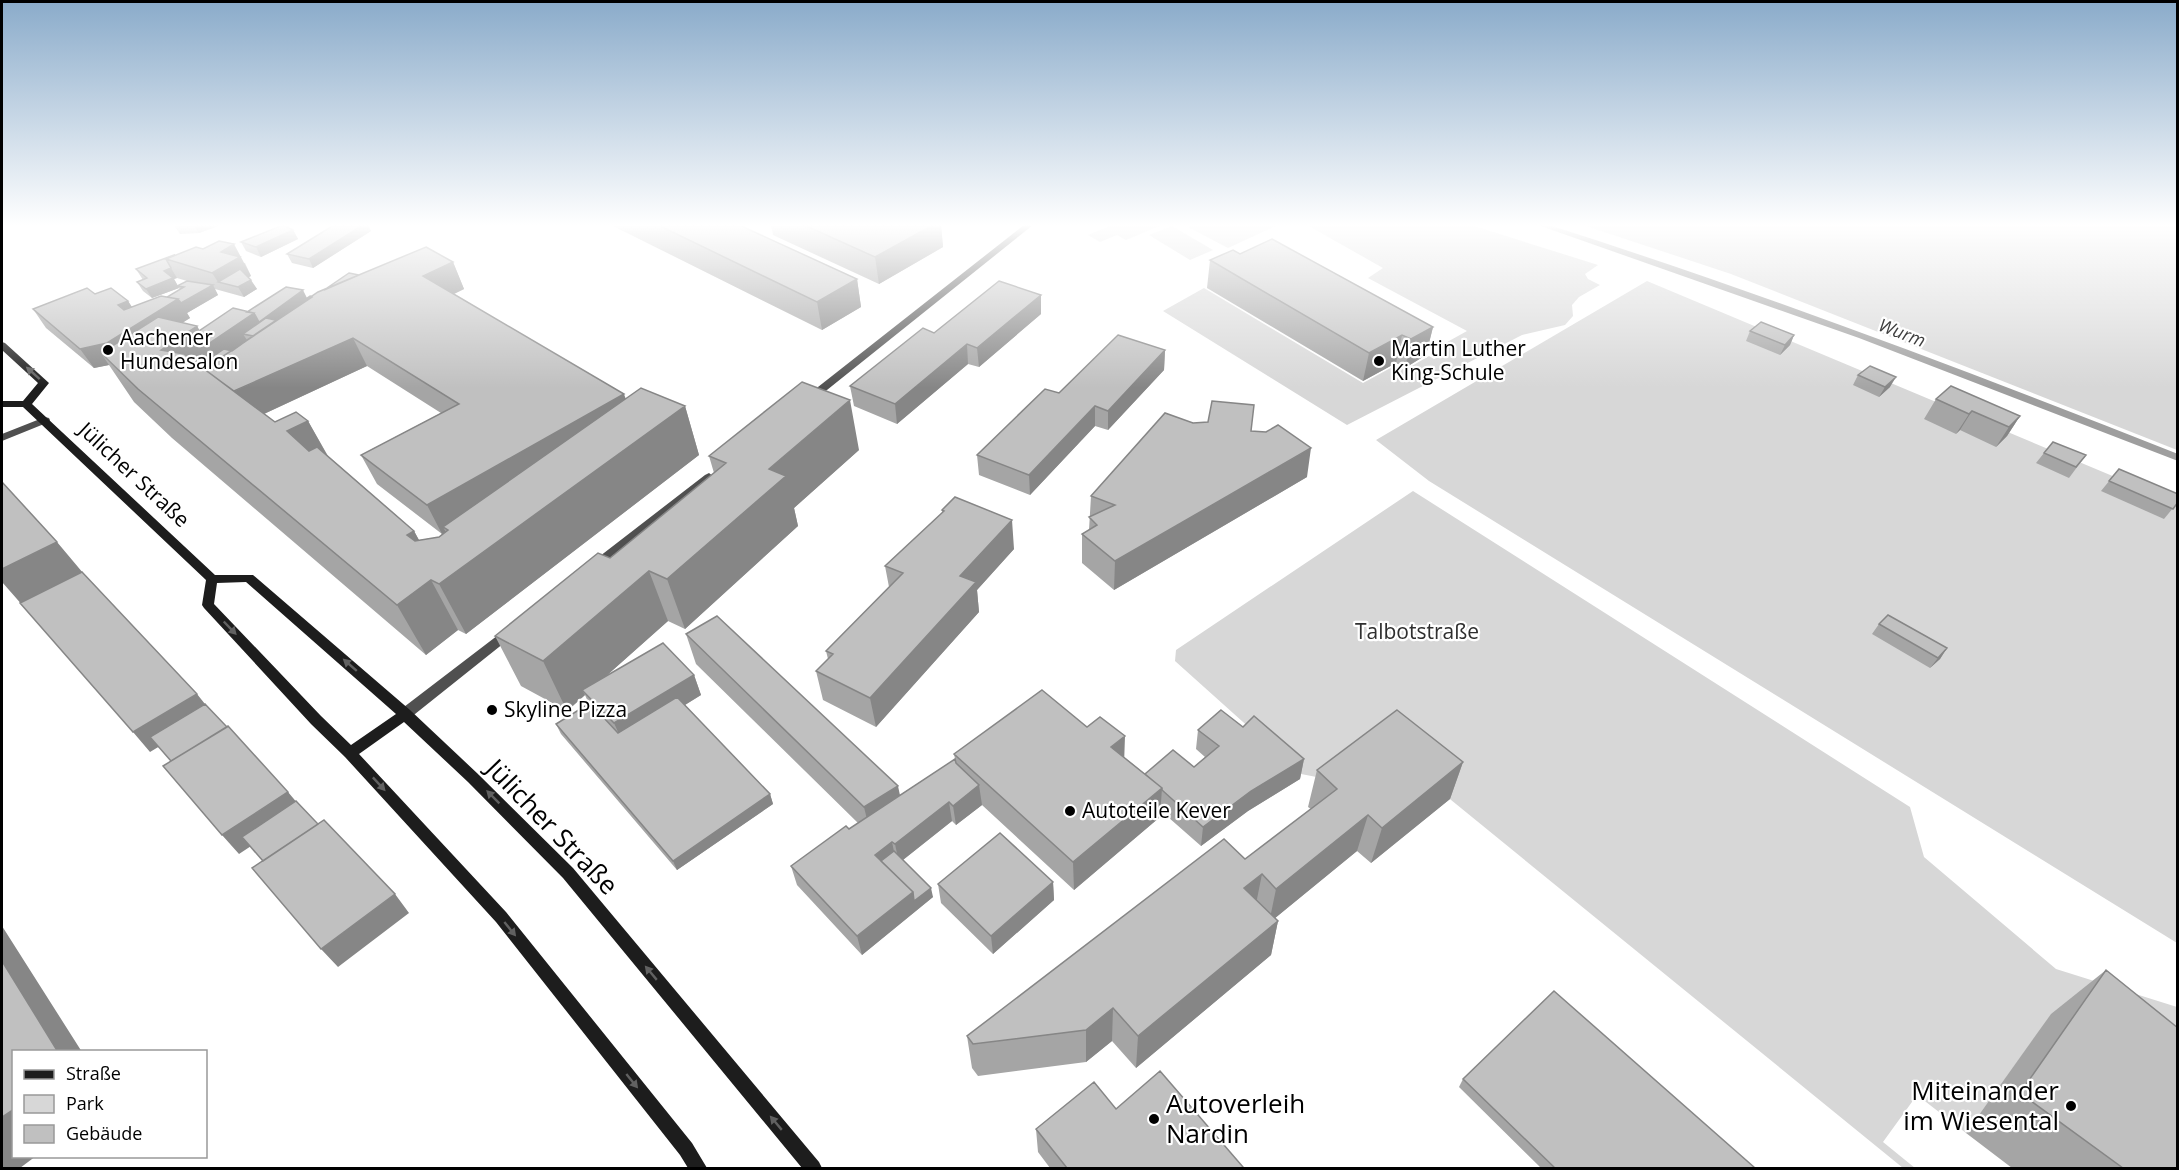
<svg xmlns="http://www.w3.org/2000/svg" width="2179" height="1170" viewBox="0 0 2179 1170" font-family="'Open Sans',sans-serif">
<rect width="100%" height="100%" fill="#fff"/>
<path fill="#d7d7d7" d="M1112,225H1162L1126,240L1117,235L1100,242L1088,235Z
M1192,225H1278L1228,248L1188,227Z
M1307,225H1471L1598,265L1585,274L1588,279L1600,285L1579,297L1572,305L1573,316L1565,325L1522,335L1347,425L1163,311L1204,288L1363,383L1396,365L1405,370L1429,356L1434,359L1447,351L1440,346L1467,331L1368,278L1383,268Z
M1583,225H2177V450L1731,274Z
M1172,226L1213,250L1190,260L1149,235Z
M1647,281L2177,503V943L1429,481L1376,440Z
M1413,491L1910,807L1924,857L2056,969L2177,1007V1123L2051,1015L1966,1133L1917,1095L1883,1142L1915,1168H1903L1386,747L1332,780L1301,774L1175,661L1176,650Z"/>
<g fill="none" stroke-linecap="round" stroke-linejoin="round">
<path fill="#9e9e9e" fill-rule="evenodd" d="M1538,225H1549C1762,293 1970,372 2178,454V461L1859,338Z"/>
<path fill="#505050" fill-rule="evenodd" d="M1024,225H1033L812,402H804V398Z
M45,417L49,418L50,420L49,422L2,441V434Z
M709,473L714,477L713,479L599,569H591L589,566L591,563L705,475Z
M510,627L514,629L516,632L514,635L410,718L405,719L400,718L398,714L400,710L506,629Z"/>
<path fill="#1d1d1d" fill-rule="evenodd" d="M2,342L5,343L49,383L32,404L215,575H253L410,710L478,774L573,868L819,1162L822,1168H802L563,878L468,782L404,722L359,754L506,912L692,1143L707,1168H688L680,1155L496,922L345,757L311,724L204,608L202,605L206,580L23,407H2V401H23L38,383L2,350ZM246,582L396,714L351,745L321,716L214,604L217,583Z"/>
</g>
<path fill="#a5a5a5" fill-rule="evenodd" d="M174,225H221L199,233L180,234Z
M334,225H368L371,231L313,268L292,263L287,254Z
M611,225H739L857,279L861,307L822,330Z
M771,225H941L943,247L879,284L773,235Z
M293,230L298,239L261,257L246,251L241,242Z
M1240,254L1433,327L1426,355L1405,368L1396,363L1363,381L1207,288L1210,260Z
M175,255L245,263L251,276L248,277L257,289L244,297L215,289L218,295L187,313L190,318L182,323L197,326L199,331L247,312L312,297L359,275L453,262L464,289L454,294L626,399L685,406L699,455L466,634L458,630L426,655L172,438L134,402L109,365L94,368L46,328L33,309L95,294L128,301L132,307L167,297L180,290L179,288L152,298L143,291L137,282L143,280L136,269ZM177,278L187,281L178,286L174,279ZM367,366L441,413L361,455L377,484L442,534L439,537L419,540L414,531L328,456L308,421L275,422L264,414Z
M1041,314L979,367L968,364L897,424L854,406L850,386L934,333Z
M1750,331L1794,335L1790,345L1780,355L1746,341Z
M1165,350L1164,370L1108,430L1095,426L1030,495L979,475L977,455Z
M1858,375L1890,387L1879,397L1853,385Z
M1936,399L2020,416L2007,436L1996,447L1960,430L1956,434L1924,419Z
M1193,423L1251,431L1307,477L1114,590L1082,563V534L1089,530L1091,496Z
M859,450L794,508L798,526L685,629L668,621L606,676L694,675L701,695L685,705L770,794L773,804L677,870L561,734L556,724L589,704L585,695L567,711L521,686L495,636L610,558L714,473L709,456Z
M2044,453L2086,455L2069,478L2036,463Z
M2119,469L2178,502L2164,519L2101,491Z
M942,510L1014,549L977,590L979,612L876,727L823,700L816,671L828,659L826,651L889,587L885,566L942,513Z
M1879,624L1947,648L1940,659L1930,668L1872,634Z
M686,634L900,795L955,759L954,754L1124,757L1145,774L1194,767L1205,757L1196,749L1198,730L1243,727L1304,759L1300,779L1248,811L1201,846L1160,810V817L1074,890L982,805L956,825L952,821L903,860L933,897L862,955L797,885L791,866L858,823L696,664Z
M1463,762L1450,799L1371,863L1357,851L1275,918L1278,921L1271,955L1136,1068L1112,1041L1086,1062L978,1076L972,1068L967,1036L1245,859L1311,809L1308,807L1317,770Z
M1053,882L1054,900L993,954L941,903L938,884Z
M2106,970L2178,1168H2012L1966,1133L2051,1014Z
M1463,1079L1755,1168H1541L1459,1087Z
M1116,1109L1242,1168H1050L1038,1152L1036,1129Z"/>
<path fill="#868686" d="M194,225H221L199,233Z
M363,225H368L371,231L313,268L309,259Z
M933,225H941L943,247L879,284L875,257Z
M293,230L298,239L261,257L256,247Z
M234,244L251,276L233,286L218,282L212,273L221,252Z
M453,262L464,289L435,303L423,276Z
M171,268L177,278L174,279L179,288L152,298L146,289L164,271Z
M857,279L861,307L822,330L817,302Z
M251,280L257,289L244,297L238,287Z
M213,285L218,295L187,313L190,318L120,362L101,353L109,365L94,368L80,349L178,299Z
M303,290L308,300L265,332L259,322Z
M1041,295V314L979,367L977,348Z
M128,301L140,320L118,305Z
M254,313L265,332L253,336L243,334L249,343L206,389L161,350L197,326L208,344Z
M1433,327L1426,355L1405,368L1411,339Z
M1402,335L1396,363L1363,381L1369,353Z
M1794,335L1790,345L1780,355L1785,345Z
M353,338L367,366L242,424L224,396Z
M967,344L968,364L897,424L895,404Z
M1165,350L1164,370L1108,430V411Z
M1896,377L1890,387L1879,397L1885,387Z
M624,394L634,422L443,527L446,532L442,534L427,505Z
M850,400L859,450L794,508L798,526L685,629L667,579L769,469Z
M685,406L699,455L466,634L439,584Z
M1095,406V426L1030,495L1029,475Z
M1972,411L1960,430L1956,434L1969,414Z
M2020,416L2007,436L1996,447L2009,427Z
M308,421L336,471L316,481L287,431Z
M1311,448L1307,477L1114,590L1115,561Z
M1012,520L1014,549L977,590L979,612L876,727L870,698L960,576Z
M414,531L441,581L407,535Z
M57,542L99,592L38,623L2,582V569Z
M649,571L668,621L586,694L582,690L585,695L567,711L543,661Z
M431,580L458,630L426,655L397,605Z
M1947,648L1940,659L1930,668L1938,658Z
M694,675L701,695L623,743L614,723Z
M197,694L213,714L150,752L133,732Z
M1125,736L1124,765L1111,747Z
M1304,759L1300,779L1248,811L1201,846L1203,827L1251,791Z
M1463,762L1450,799L1371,863L1382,828Z
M979,785L982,805L956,825L953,806Z
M898,786L904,814L871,836L864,807Z
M1162,788L1160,817L1074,890L1073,862Z
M288,792L304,811L239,854L222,835Z
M770,794L773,804L677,870L673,861Z
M949,802L952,821L899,863L895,844Z
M1368,815L1357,851L1269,923L1276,889Z
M892,842L896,861L883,871L875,855Z
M1262,874L1255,909L1244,888Z
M1053,882L1054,900L993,954L991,936Z
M931,888L933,897L862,955L857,936L913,892Z
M395,894L409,913L338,967L321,949Z
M1278,921L1271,955L1136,1068L1138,1036Z
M2,926L82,1052H58L2,961Z
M1113,1008L1112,1041L1086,1062V1030Z
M14,1109V1156H36L20,1168H2V1117Z"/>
<path fill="#c0c0c0" stroke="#868686" stroke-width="1.5" d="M283,225L293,230L256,247L241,242Z
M334,225H363L309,259L287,254Z
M658,225H739L857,279L817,302Z
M804,225H933L875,257Z
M1272,239L1433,327L1411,339L1402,335L1369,353L1210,260L1233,250L1240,254Z
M219,241L234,244L221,252L240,257L212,273L166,259L196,247L203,249Z
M426,247L453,262L423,276L624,394L427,505L361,455L459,404L353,338L234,391L204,369L318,292Z
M174,255H175L166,259L171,268L164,271L173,278L146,289L137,282L147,278L136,269Z
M240,269L251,280L238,287L218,282Z
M349,273L359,275L324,290Z
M187,281L213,285L181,303L178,299L167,297L184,287L177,286Z
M999,281L1041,295L977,348L967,344L895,404L850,386L923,328L934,333Z
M286,287L303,290L259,322L254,313L247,312Z
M87,288L95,294L111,288L128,301L118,305L124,310L161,296L178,299L107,343L80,349L33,309Z
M310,296L312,297L204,369L199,366L224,349L232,351L253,336L243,334L266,318L275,320Z
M233,308L254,313L208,344L199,331Z
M158,317L197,326L161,350L184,354L275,422L296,412L308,421L287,431L309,451L317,447L414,531L407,535L415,541L439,537L448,530L443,527L641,388L685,406L439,584L431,580L397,605L138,389L101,353Z
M1761,322L1794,335L1785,345L1750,331Z
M1118,335L1165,350L1108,411L1095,406L1029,475L977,455L1045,389L1059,393Z
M1870,366L1896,377L1885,387L1858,375Z
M802,382L850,400L769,469L786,476L667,579L649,571L543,661L495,636L598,553L610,558L726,463L709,456Z
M1951,386L2020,416L2009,427L1972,411L1969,414L1936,399Z
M1212,401L1254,405L1251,431L1266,432L1278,425L1311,448L1115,561L1082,534L1097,525L1089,517L1115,505L1091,496L1165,413L1193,423L1208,422Z
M2053,442L2086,455L2076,467L2044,453Z
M2119,469L2178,494V502L2173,509L2109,481Z
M2,482L57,542L2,569Z
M955,497L1012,520L960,576L976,582L870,698L816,671L833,654L826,651L903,573L885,566L944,511L942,510Z
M82,572L197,694L133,732L20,603Z
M1888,615L1947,648L1938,658L1879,624Z
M717,616L898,786L864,807L686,634Z
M663,643L694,675L614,723L582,690Z
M1042,690L1087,727L1100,717L1125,736L1111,747L1162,788L1073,862L954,754Z
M677,697L770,794L673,861L556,724L590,703L618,733Z
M205,704L227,727L171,761L150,737Z
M1221,710L1243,727L1254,716L1304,759L1251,791L1203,827L1162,790V788L1145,774L1173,750L1194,767L1219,746L1198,730Z
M1397,710L1463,762L1382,828L1368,815L1276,889L1262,874L1244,888L1278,921L1138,1036L1113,1008L1086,1030L973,1044L967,1036L1224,839L1245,859L1337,789L1317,770Z
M228,726L288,792L222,835L163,766Z
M955,759L956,763L979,785L953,806L949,802L895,844L892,842L875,855L913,892L857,936L791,866L846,826L849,829Z
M296,801L318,824L263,861L242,837Z
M324,820L395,894L321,949L252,868Z
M1000,833L1053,882L991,936L938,884Z
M894,851L931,888L914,901L913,892L881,861Z
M2,961L58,1052H14V1109L2,1117Z
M2106,970L2178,1028V1168H2123L2020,1093Z
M1554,991L1755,1168H1555L1463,1079Z
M1160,1071L1243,1167L1241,1168H1067L1036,1129L1094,1082L1116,1109Z"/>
<defs><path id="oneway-solid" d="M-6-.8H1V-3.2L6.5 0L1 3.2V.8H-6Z" transform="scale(1.5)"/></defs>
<g fill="#616161">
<use href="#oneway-solid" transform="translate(33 373) rotate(-138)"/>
<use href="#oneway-solid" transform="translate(230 628) rotate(46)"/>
<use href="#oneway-solid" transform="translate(350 665) rotate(-139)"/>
<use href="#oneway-solid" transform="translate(379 784) rotate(47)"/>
<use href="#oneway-solid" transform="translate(493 797) rotate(-135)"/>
<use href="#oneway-solid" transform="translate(510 929) rotate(51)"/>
<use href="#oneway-solid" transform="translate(651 973) rotate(-130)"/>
<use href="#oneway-solid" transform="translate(632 1081) rotate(51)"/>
<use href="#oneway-solid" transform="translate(776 1123) rotate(-130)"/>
</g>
<linearGradient id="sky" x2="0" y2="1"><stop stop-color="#8aabca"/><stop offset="0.58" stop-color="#fff"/><stop offset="1" stop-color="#fff" stop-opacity="0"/></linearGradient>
<rect width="2179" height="388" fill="url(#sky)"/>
<g fill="#000" stroke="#fff" stroke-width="2">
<circle cx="108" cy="350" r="6"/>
<circle cx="1379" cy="361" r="6"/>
<circle cx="492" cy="710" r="6"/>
<circle cx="1070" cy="811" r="6"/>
<circle cx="2071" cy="1106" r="6"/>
<circle cx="1154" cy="1119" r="6"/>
</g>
<g text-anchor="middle" stroke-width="4.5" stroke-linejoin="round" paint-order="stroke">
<g font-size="18" font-style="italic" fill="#3f3f3f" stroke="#fff">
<text transform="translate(1902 333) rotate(21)" y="6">Wurm</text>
</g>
<g font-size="21" fill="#000" stroke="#fff" text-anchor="start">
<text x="120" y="345">Aachener<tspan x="120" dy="24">Hundesalon</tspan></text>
<text x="1391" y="356">Martin Luther<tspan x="1391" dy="24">King-Schule</tspan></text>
<text x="504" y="717">Skyline Pizza</text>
<text x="1082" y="818">Autoteile Kever</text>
</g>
<g font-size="21" fill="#000" stroke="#fff">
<text transform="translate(134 475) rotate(43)" y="7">Jülicher Straße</text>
</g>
<g font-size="21" fill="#2e2e2e" stroke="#fff">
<text x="1417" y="639">Talbotstraße</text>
</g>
<g font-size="26" fill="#000" stroke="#fff">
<text transform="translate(552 827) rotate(46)" y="9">Jülicher Straße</text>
</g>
<g font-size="26" fill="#000" stroke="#fff" text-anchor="end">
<text x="2059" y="1100">Miteinander<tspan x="2059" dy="30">im Wiesental</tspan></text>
<text x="1166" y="1113" text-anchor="start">Autoverleih<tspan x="1166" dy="30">Nardin</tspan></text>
</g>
</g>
<rect width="2179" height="1170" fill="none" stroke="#000000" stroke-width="6"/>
<rect x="12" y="1050" width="195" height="108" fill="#ffffff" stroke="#999999" stroke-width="1.5"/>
<rect x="24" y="1070" width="30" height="9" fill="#1d1d1d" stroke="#999999" stroke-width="1.5"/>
<text x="66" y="1080" font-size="18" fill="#000000">Straße</text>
<rect x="24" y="1095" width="30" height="18" fill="#d7d7d7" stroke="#999999" stroke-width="1.5"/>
<text x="66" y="1110" font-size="18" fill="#000000">Park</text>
<rect x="24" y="1125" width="30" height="18" fill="#c0c0c0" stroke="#999999" stroke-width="1.5"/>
<text x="66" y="1140" font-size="18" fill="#000000">Gebäude</text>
</svg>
